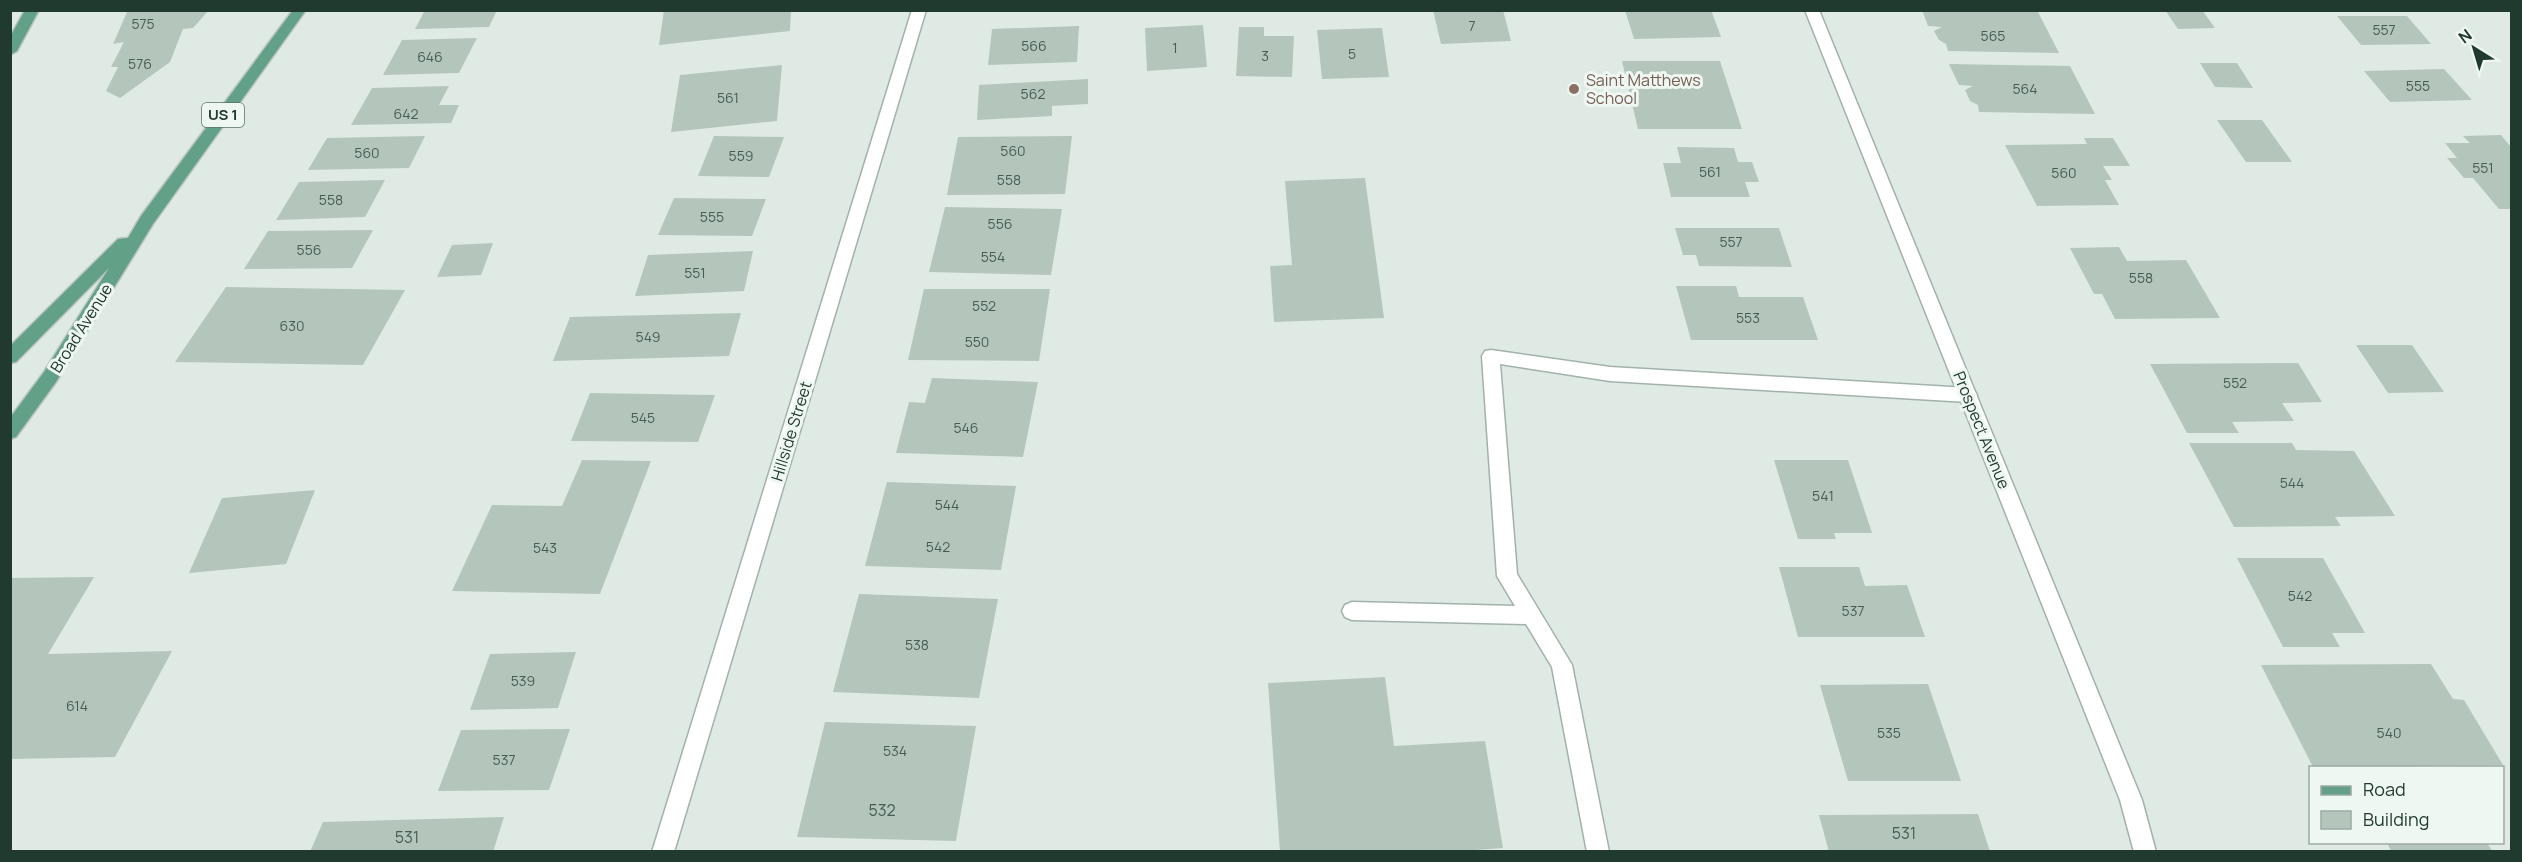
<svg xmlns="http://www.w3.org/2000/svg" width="2522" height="862" viewBox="0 0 2522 862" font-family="Manrope,sans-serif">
<rect width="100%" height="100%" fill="#dfeae4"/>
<path fill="#b4c5bc" d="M128,10H209L193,28L183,29L170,62L120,98L106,91L118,67H111L124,42L113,44Z
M425,10H497L489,27L415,29Z
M664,10H791L790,31L659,45Z
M1433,10H1503L1511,41L1441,44Z
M1625,10H1711L1721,37L1634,39Z
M1922,10H2037L2059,53L1948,51L1946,44L1939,40L1934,31L1942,27L1928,26Z
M2165,10H2202L2215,28L2178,29Z
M2337,16H2407L2431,44L2361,45Z
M1203,25L1207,67L1147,71L1145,28Z
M1079,26L1077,62L988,65L992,29Z
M1239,27H1264V36H1294L1292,77L1236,76Z
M1382,28L1389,77L1322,79L1317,30Z
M477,38L459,73L383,75L402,40Z
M1622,61H1720L1742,129H1638Z
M2200,63H2237L2253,88L2215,87Z
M1949,64L2070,66L2095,114L1979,112L1978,105L1970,101L1965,90L1973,86L1959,85Z
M782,65L777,121L671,132L680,75Z
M2444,69L2472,100L2390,102L2364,71Z
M1088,79V104L1052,106V116L977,120L979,85Z
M449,86L439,105H459L451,123L351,125L372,88Z
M2217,120H2262L2292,162H2246Z
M2501,135L2511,147V209H2499L2473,178H2464L2447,158H2457L2445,143H2470L2463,136Z
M425,136L409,168L308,170L327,138Z
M714,136L784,137L769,177L698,176Z
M1072,136L1065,194L947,195L958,137Z
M2084,138H2113L2130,166H2103L2112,180H2105L2119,205L2037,206L2005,145L2087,144Z
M1677,147L1734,148L1738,162H1752L1759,182H1745L1750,197H1671L1663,163H1681Z
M1365,178L1384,318L1274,322L1270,266L1292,265L1285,181Z
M385,180L365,217L276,220L299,182Z
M674,198L766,199L752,236L658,235Z
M945,207L1062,209L1051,275L929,272Z
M1675,228H1779L1792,267L1699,266L1696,255H1683Z
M373,230L352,268L244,269L268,231Z
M493,243L481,275L437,277L452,245Z
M2119,247L2127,261L2186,260L2220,318L2115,319L2102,294H2094L2070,248Z
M753,251L744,291L635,296L648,255Z
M1676,286H1736L1739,297H1803L1818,340H1691Z
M226,287L405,290L363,365L175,362Z
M924,289H1050L1039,361L908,360Z
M741,313L729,356L553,361L570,317Z
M2356,345H2412L2444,392L2388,393Z
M2298,363L2322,402L2282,403L2294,421L2232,422L2239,433H2187L2150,364Z
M932,378L1038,382L1023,457L896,453L909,402L925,403Z
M590,393L715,395L698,442L571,441Z
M2189,443H2292L2296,450L2354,451L2395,516L2335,517L2341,526L2234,527Z
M582,460L651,461L600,594L452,591L492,505L562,506Z
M1774,460H1848L1872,533H1834L1836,539H1798Z
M887,482L1016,486L1001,570L865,566Z
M315,490L286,564L189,573L222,498Z
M2237,558H2323L2365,633H2332L2340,647H2283Z
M1779,567H1859L1865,586L1907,585L1925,637H1798Z
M94,577L48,654L172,651L115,757L10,759V578Z
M859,594L998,599L979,698L833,692Z
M576,652L558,708L470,710L490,654Z
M2431,664L2453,699L2464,700L2503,765L2313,767L2261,665Z
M1385,677L1394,746L1485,741L1503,848L1449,852H1280L1268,683Z
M1928,684L1961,781H1848L1820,685Z
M825,722L976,726L956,841L797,837Z
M570,729L549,790L438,791L461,730Z
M1978,814L1990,852H1829L1819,815Z
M504,817L493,852H310L323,822Z
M2387,843H2487L2493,852H2392Z"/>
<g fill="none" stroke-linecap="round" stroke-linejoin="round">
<defs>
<path id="service" d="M1491,350L1610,367L1968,388L1974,390L1977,395L1974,400L1968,402L1610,381L1500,364L1517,574L1572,665L1609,852H1587L1552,667L1526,624L1352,620L1345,617L1342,611L1345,605L1352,602L1515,606L1497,576L1482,356L1485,351Z"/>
<path id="minor" d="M912,10H926L674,852H652Z
M1805,10H1819L2142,800L2156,852H2134L2120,800Z"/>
<path id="primary" d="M25,10H39L17,51L10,55V37Z
M293,10H306L153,224L56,382L16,437L10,439V418L44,372L109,268L16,362L10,363V346L118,239L128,238L141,216Z"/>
</defs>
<use href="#service" stroke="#a2b2aa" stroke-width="3"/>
<use href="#minor" stroke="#a2b2aa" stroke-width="3"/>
<use href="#primary" stroke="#bcc4c1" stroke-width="3"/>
<use href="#service" fill="#fff" fill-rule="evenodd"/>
<use href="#minor" fill="#fff" fill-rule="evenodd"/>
<use href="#primary" fill="#63a088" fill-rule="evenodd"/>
</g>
<circle fill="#8d6e63" stroke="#eff7f2" stroke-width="2" cx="1574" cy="89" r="6"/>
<g text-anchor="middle" stroke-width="6" stroke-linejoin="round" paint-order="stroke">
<g font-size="14" fill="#455d53">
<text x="143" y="29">575</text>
<text x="1472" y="31">7</text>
<text x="2384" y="35">557</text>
<text x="1993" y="41">565</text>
<text x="1034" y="51">566</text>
<text x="1175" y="53">1</text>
<text x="1352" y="59">5</text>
<text x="1265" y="61">3</text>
<text x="430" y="62">646</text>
<text x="140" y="69">576</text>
<text x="2418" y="91">555</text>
<text x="2025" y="94">564</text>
<text x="1033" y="99">562</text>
<text x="728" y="103">561</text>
<text x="406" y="119">642</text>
<text x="1013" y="156">560</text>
<text x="367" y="158">560</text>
<text x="741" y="161">559</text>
<text x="2483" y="173">551</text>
<text x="1710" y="177">561</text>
<text x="2064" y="178">560</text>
<text x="1009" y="185">558</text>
<text x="331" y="205">558</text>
<text x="712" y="222">555</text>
<text x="1000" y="229">556</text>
<text x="1731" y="247">557</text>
<text x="309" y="255">556</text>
<text x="993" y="262">554</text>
<text x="695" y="278">551</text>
<text x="2141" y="283">558</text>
<text x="984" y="311">552</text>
<text x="1748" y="323">553</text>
<text x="292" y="331">630</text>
<text x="648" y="342">549</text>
<text x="977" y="347">550</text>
<text x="2235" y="388">552</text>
<text x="643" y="423">545</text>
<text x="966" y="433">546</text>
<text x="2292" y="488">544</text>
<text x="1823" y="501">541</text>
<text x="947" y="510">544</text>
<text x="938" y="552">542</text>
<text x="545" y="553">543</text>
<text x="2300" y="601">542</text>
<text x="1853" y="616">537</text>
<text x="917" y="650">538</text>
<text x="523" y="686">539</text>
<text x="77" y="711">614</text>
<text x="1889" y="738">535</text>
<text x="2389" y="738">540</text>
<text x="895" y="756">534</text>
<text x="504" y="765">537</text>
</g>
<rect fill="#eff7f2" stroke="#5e736a" stroke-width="1.5" x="202" y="103" width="42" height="24" rx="4.5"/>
<g font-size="15" font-weight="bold" fill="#203a30">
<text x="223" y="120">US 1</text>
</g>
<g font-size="16" fill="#785e54" stroke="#eff7f2" text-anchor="start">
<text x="1586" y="86">Saint Matthews<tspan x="1586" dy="18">School</tspan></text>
</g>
<g font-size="16" fill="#203a30" stroke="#eff7f2">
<text transform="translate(81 328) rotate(-58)" y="6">Broad Avenue</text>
<text transform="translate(1982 430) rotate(68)" y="6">Prospect Avenue</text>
<text transform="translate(791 431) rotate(-73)" y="6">Hillside Street</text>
</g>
<g font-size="16" fill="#455d53">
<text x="882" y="816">532</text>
<text x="1904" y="839">531</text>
<text x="407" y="843">531</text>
</g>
</g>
<rect width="2522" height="862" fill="none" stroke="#203a30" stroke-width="24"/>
<rect x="2309" y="766" width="195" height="78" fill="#eff7f2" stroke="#9caba4" stroke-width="1.5"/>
<rect x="2321" y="786" width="30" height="9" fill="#63a088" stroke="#9caba4" stroke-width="1.5"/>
<text x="2363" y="796" font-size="18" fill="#203a30">Road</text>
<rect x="2321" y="811" width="30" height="18" fill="#b4c5bc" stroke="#9caba4" stroke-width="1.5"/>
<text x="2363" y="826" font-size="18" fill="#203a30">Building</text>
<g transform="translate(2474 48) rotate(323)" stroke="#eff7f2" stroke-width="4.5" paint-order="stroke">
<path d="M0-4.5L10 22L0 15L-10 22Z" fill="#203a30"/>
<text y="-9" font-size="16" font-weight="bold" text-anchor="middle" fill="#203a30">N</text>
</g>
</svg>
